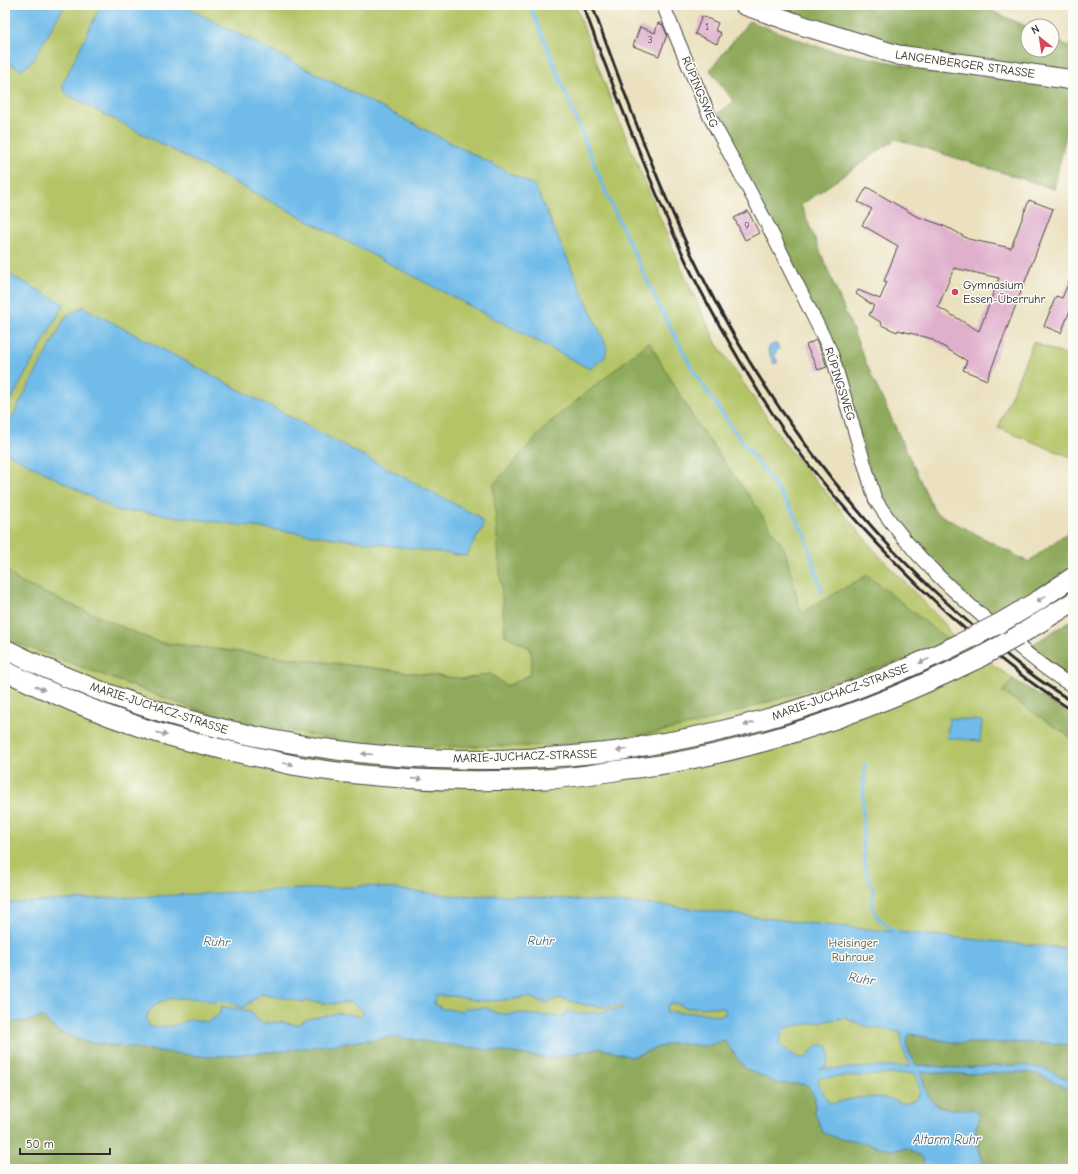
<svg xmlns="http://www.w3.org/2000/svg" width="1078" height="1174" viewBox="0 0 1078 1174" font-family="'Comic Neue',sans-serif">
<rect width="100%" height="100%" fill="#fdfcf7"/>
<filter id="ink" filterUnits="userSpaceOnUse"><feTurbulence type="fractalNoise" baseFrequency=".025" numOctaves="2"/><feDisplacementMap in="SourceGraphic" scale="8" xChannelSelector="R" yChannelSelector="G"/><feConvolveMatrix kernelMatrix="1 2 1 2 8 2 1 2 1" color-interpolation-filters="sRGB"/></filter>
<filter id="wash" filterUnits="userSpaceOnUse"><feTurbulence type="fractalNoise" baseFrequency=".012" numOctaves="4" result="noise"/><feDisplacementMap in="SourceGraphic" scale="16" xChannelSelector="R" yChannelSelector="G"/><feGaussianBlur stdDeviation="0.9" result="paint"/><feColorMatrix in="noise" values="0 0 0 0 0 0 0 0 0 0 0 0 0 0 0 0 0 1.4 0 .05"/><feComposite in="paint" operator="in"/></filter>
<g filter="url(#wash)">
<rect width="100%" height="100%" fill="#ebe1bf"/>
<path fill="#b4c466" stroke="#707848" d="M5,5H480L493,7L494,5H575L617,116L686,279L716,343L785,444L882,559L945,624L950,634L1013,679L1011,682L1073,723V1169H5V636L14,642L214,716L606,743L828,598L801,613L785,550L695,421L649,342L548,424L530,648L533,660L530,675L507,686L490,674L465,679L157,642L19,582L5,569V80L11,75L5,72Z
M1033,342L1073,358V458L998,428Z"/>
<path fill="#8faa5b" stroke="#5d6a43" d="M782,5H987L990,10L1028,27V50H1052V38L1073,48V74L976,62L846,36L781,8Z
M749,21L822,48L908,66L1073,88V103L1054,189L896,139L801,205L873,379L935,512L1028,562L1073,528V574L992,621L950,584L878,497L839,368L715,115L734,102L710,70Z
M649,342L695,421L750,497L785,550L801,613L867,575L948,640L906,659L700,723L606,743L526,746L373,747L214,716L14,642L5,636V569L20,582L157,642L465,679L490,674L507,686L530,675L532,660L530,648L505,635L493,485L548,424Z
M1073,619V674L1069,680L1027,648Z
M1013,679L1073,716V739L1002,692Z
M42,1017L58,1031L85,1042L208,1057L282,1051L391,1037L550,1058L600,1048L631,1057L671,1043L707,1046L724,1040L745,1068L776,1083L804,1084L810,1087L815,1098V1113L840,1139H848L892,1150L907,1148L924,1158V1169H5V1023L27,1021Z
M909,1034L956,1043H1043L1073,1045V1082L1018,1065L956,1068L916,1065C911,1055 902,1044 909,1034Z
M919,1072L963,1074L1023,1072L1037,1074L1058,1084L1073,1093V1169H986L982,1160L976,1129L979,1119L972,1109C952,1109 935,1112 925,1090C924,1087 925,1084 924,1081C923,1078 921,1075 919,1072Z"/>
<path fill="#70bbe9" stroke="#4e738a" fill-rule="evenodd" d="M5,5H65L32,62L21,70L5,61Z
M112,5H182L535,186L607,348L605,357L590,369L66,94L62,85L99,9Z
M5,272L64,304L5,411Z
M83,307L479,517L484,525L466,556L137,511L120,512L5,452V430L67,315Z
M773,344H777L779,349L774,354L778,362L774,364L768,351L769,347Z
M949,718L982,721L980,741L947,738Z
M368,886L455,896L499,895L659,905L806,923L1073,949V1045L1043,1043H956L910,1034C902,1044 911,1056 916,1065L956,1068L1018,1065L1042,1068L1072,1081L1073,1093L1058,1084L1037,1074L1023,1072L963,1074L920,1072C927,1093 929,1110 957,1109C965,1109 971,1108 978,1112C980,1122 975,1123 976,1131C976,1144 981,1157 986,1169H924L923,1158L907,1148L892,1150L848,1139H840L823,1133L815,1113V1098L809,1087L804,1084L776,1083L745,1068L724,1040L707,1046L671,1043L631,1057L600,1048L550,1058L391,1037L282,1051L208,1057L85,1042L58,1031L42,1017L27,1021L5,1023V903ZM262,993L303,1002L308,1001L332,1004L351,1002L364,1012L360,1016L337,1013L308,1019L297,1025L281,1022L264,1023L256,1019L251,1011L221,1006L220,1014L208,1022L190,1019L173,1026L149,1027L146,1020L148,1013L156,1004L168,999L183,998L204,999L212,1002L226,1001L243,1008ZM437,996H451L480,1001H496L529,997L545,1003L559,998L585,1005L601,1007L621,1006L624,1009L608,1010L599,1013L592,1012L576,1015V1012H566L563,1017L533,1015L519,1013L505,1014L496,1013L487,1008H466L462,1011L444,1009L434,1004ZM671,1003L678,1004L686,1008L720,1007L725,1009V1014L720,1016L702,1013L667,1012V1007ZM845,1018L870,1028L885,1029L901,1033C901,1048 904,1053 911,1066L820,1069L827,1066L830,1053L827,1045C815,1044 813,1049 807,1058L797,1057L779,1045L781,1035L787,1027ZM915,1073L920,1090L917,1099L905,1104C875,1093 860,1097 830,1104L818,1084L819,1078Z"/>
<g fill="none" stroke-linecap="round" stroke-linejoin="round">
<path stroke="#70bbe9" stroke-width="3.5" d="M530,5L606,193L659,306L694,372L730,425L764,470L791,509L805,535L822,592
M865,764C863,798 861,833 865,866C866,876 873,884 873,893C873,902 870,904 875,913C880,922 891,928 898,934"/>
</g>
<g id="blocks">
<path fill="#dfafcc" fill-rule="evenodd" d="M702,16L718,23L715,30L721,33L717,44L695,34Z
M658,23L663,25L667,35L659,56L633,46L640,27L655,33Z
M867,187L916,216L939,224L953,230L968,239L1011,248L1029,200L1053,209L987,380L963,370L967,361L929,338L898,330L897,332L881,325L882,323L869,315L874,306L856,294L858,290L880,299L887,282L884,281L898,246L862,225L872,209L858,202ZM954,268L999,278L979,331L938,307Z
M748,211L759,233L745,240L734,218Z
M1073,273V303L1061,333L1044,326L1056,296L1062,298Z
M816,340L822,353L827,367L818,370L806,345Z"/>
</g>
</g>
<g filter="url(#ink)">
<use href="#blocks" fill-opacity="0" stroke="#484641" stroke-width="1"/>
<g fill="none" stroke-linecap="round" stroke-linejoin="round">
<defs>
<path id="street" d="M663,5L710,117L764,218L831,352L875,499C909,553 958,596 1007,637C1028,654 1049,673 1073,686"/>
<path id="secondary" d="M744,5L804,26L898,55L972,65L1073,80
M1002,622L1039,600L1073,577
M1018,636L1073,602
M5,649C188,741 396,775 599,753C614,752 629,749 644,746C753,729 859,693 959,644
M5,671C50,693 98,713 146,729C176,739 208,746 239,753C259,757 278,762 298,766C379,780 464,783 546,779C571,778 596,774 621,770C638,768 655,766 671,763C778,744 881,706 977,659"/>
</defs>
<use href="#street" stroke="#484641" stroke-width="15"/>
<use href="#secondary" stroke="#484641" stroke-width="21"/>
<use href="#street" stroke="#fff" stroke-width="13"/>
<use href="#secondary" stroke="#fff" stroke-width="19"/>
<path stroke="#2b2b2b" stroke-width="3" d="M583,5C604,63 626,120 650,178C663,210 677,243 692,274C722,332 754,388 791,441C830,495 875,543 922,589C969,635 1018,676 1073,711
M592,5C625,94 657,185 699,270C749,372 815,465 891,548C904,562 918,575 931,588C962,617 993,645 1026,670C1041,682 1057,692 1073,702"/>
<defs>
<path id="secondary-bridge" d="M959,644L1002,622
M977,659L1018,636"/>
</defs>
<use href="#secondary-bridge" stroke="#484641" stroke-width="21" stroke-linecap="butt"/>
<use href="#secondary-bridge" stroke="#fff" stroke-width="19"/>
</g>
<defs><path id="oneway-solid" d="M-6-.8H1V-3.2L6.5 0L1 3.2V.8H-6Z"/></defs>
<g fill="#a0a0a0">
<use href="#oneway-solid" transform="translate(1041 599) rotate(147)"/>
<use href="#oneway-solid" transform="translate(924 661) rotate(155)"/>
<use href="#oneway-solid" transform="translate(40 688) rotate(23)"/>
<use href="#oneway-solid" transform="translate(749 724) rotate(163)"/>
<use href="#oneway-solid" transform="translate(162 734) rotate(16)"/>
<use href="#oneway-solid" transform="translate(622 750) rotate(171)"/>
<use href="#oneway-solid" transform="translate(367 754) rotate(-175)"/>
<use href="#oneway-solid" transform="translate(288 764) rotate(12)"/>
<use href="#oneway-solid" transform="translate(417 779) rotate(4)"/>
</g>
</g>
<circle fill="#d1495b" stroke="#fdfcf7" stroke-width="1.5" cx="955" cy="292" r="4"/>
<g text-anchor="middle" stroke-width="3" stroke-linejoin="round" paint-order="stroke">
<g font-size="10" fill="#584c53">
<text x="707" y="30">1</text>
<text x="650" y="43">3</text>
<text x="747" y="229">9</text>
</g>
<g font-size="12" fill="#2b2b2b" stroke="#fdfcf7">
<text transform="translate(965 64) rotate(8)" y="4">LANGENBERGER STRASSE</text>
<text transform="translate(700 92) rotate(67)" y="4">RÜPINGSWEG</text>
<text transform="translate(840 384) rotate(72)" y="4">RÜPINGSWEG</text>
<text transform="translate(840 692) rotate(-20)" y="4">MARIE-JUCHACZ-STRASSE</text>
<text transform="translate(159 708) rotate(18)" y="4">MARIE-JUCHACZ-STRASSE</text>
<text transform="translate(525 756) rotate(-2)" y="4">MARIE-JUCHACZ-STRASSE</text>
</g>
<g font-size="12" fill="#2b2b2b" stroke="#fdfcf7" text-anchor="start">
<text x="963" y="289">Gymnasium<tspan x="963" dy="14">Essen-Überruhr</tspan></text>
</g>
<g font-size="12" fill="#54593d" stroke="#fdfcf7">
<text x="853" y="947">Heisinger<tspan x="853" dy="14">Ruhraue</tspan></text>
</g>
<g font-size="13" font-style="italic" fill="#435d6e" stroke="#fdfcf7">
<text transform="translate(541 940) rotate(2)" y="5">Ruhr</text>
<text transform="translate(217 941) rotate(4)" y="5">Ruhr</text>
<text transform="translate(862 978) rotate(10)" y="5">Ruhr</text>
<text x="947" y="1144">Altarm Ruhr</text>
</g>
</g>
<rect width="1078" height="1174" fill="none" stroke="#fdfcf7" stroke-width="20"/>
<g transform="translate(1040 38) rotate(330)"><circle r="19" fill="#fdfcf7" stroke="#a9a8a5"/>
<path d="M0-3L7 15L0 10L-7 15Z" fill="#d1495b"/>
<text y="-6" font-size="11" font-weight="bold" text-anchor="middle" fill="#2b2b2b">N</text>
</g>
<path d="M20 1148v6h90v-6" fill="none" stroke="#2b2b2b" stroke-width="2"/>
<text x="26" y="1148" font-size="12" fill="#2b2b2b" stroke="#fdfcf7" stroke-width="3" paint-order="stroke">50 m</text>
</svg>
